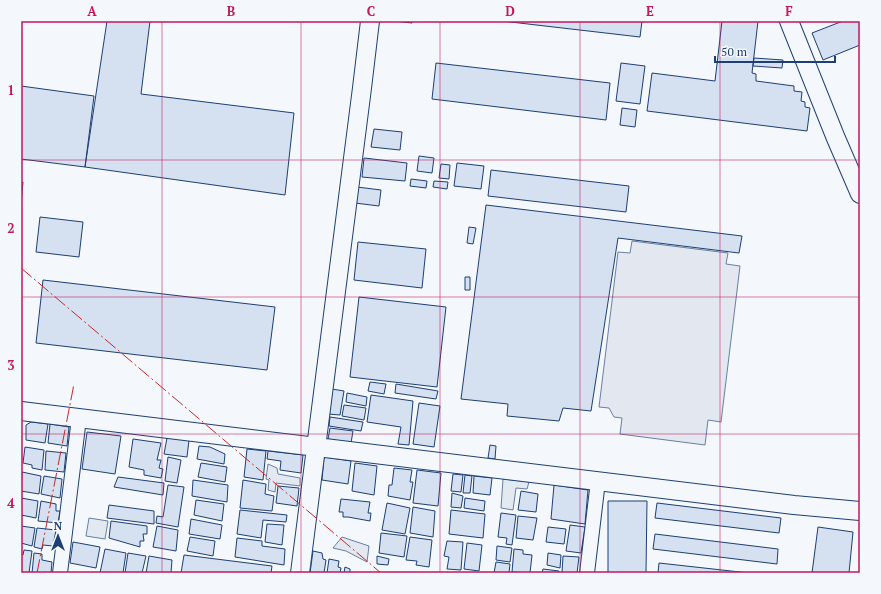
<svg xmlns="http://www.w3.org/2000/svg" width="881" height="594" viewBox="0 0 881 594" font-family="'PT Serif',serif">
<rect width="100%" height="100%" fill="#f4f7fb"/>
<path fill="#e3e9f0" stroke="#687fa3" d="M268,464L277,468L278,474L300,478V486L276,483L275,492L268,490L269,480L266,479Z
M503,479L529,482L527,489L516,488L513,510L501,508Z
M89,518L108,521L105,539L86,536Z"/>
<path fill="#e3e8f0" stroke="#687fa3" d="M632,241L728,253L726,264L740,266L721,422L708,420L705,445L620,434L622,418L614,417L609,408L599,407L618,252L630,253Z
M342,537L369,546L367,562L346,551L333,548Z"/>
<path fill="#d5e0f0" stroke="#1d3f73" d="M107,21H150L141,94L294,113L285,195L85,167Z
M394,21H412V23Z
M502,21H642L640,37Z
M722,21H758L752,73L756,74V81L794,86V91L802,92L801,101L805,102V107L810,108L807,131L647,111L652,73L715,81Z
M843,21H860V45L823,60L812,33Z
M754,58L783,60L782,68L753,66Z
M436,63L610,83L606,120L432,99Z
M621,63L645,66L640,104L616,101Z
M21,86L94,96L85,167L21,159Z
M622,108L637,110L635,127L620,125Z
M374,129L402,132L400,150L371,147Z
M419,156L434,158L432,173L417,171Z
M364,158L407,163L405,181L362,177Z
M457,163L484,166L481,189L454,186Z
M441,164L450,165L449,179L439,178Z
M491,170L629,186L626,212L488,196Z
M411,179L427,181L426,188L410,186Z
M434,181L448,182L447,189L433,187Z
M21,182H23L21,203Z
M357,187L381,190L379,206L355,203Z
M486,205L742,236L739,253L618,238L591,411L563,408L559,421L507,416L508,404L461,399Z
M40,217L83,222L79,257L36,252Z
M469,227L476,228L473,244L467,243Z
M358,242L426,249L422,288L354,280Z
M465,277H470V290H465Z
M43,280L275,307L267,370L36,343Z
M359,297L446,307L437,387L350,377Z
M370,382L386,384L384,394L368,391Z
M396,384L438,391L436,399L395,393Z
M332,389L344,391L340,415L328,414Z
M347,393L367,397L366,406L346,402Z
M371,395L413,401L409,445L398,444L401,427L367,422Z
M419,403L440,406L434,447L413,444Z
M344,405L366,408L364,420L342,416Z
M330,417L363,422L361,431L329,426Z
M31,422L48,424L45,443L26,440V425Z
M50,424L69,427L67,446L48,443Z
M330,428L353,431L351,443L328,439Z
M87,432L121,436L115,474L82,469Z
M167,438L189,440L187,457L164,454Z
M133,439L161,443L157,460H161L159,468L163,469L161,478L144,475V470L129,467Z
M490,445L496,446L495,459L488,458Z
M199,446L210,447L225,454L224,464L197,459Z
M25,447L44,450L42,470L32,468V465L23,463Z
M247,449L266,451L263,480L244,477Z
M46,451L66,453L64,472L45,470Z
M268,451L303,455L301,473L280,470L281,461L267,459Z
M168,457L181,460L177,483L165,481Z
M324,457L351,461L348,484L322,480Z
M201,463L227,467L225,482L198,477Z
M355,463L377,466L374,495L352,491Z
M394,468L412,470L410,482H413L410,500L388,496L389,485H392Z
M417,470L441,473L438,506L413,503Z
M22,472L41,476L39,494L21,491Z
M453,474L463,475L461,492L451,491Z
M465,475L472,476L470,493H463Z
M44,476L62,479L60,498L41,494Z
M474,476L492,478L490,495L473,493Z
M118,477L164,483L163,495L114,487Z
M193,480L228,485L227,502L192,496Z
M243,480L266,484L265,494L274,496L272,511L240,508Z
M168,485L184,487L178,527L156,523L157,516L163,517Z
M554,485L588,490L585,524L551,519Z
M278,486L299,488L297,506L276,503Z
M521,491L538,494L536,512L518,510Z
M452,493L463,496L461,508L451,507Z
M21,498L38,501L36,518L21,515Z
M465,498L485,501L484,511L464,508Z
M341,499L370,502L368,513H371L370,521L348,517H343V512H339Z
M196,500L224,504L222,521L194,515Z
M41,501L56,504V511H60L58,523L38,521Z
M608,501H647L646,573H608Z
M387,503L410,508L405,534L382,530Z
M657,503L781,518L779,533L655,518Z
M109,505L154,511V524L107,518Z
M413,507L435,511L433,537L410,533Z
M240,510L287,515L286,522L263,520L261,538L237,534Z
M451,510L485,514L483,538L449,534Z
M501,513L516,515L512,545L506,544L507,538L498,537Z
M518,516L537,518L533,540L516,538Z
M191,519L222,525L220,539L189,534Z
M111,521L147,526V534H143L144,541H140V547L109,538Z
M267,524L284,525L282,545L265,542Z
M570,525L585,527L581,553L566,551Z
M21,526L35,528L32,546L21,543Z
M157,526L178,530L176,551L153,547Z
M548,527L566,529L564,544L546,542Z
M818,527L853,532L849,573H812Z
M37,528L56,530L53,546L43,545L42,549L34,547Z
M381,533L407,536L404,557L379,553Z
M655,534L778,549L777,564L653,549Z
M190,537L215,541L213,556L187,551Z
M410,537L432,540L429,567L416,565L417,561L406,560Z
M237,538L262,541V546L285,549L284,565L235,557Z
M447,541L463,542L461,570L447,569L449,557L444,556Z
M73,542L100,547L96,568L70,563Z
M467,543L482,545L479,571L464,569Z
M497,546L512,548L510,562L496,560Z
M105,549L126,553L123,573H100Z
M514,549L523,550V554L532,555L530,573L512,572Z
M24,550L32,551L29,573L21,572V554L23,555Z
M313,551L322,553L323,559L326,560L324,573H310Z
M34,553L42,554V560L52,562L51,573H32Z
M128,553L146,556L142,573H125Z
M548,553L561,555L560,568L547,565Z
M184,555L272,566L271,573H181Z
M149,556L172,560L171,573H146Z
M377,556L389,559L388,565L377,564Z
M563,556L579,557L577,573H562Z
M329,559L339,561L338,567L341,568L340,573H327Z
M496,562L510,564L509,573H494Z
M659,563L749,573H658Z
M345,567L350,569V573H344Z
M543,569L559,571V573H542Z"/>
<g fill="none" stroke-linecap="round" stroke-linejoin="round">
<defs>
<path id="minor" d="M60,573L79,418
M587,573L598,481"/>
<path id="tertiary" d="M789,21L835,136L860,194
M21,411L794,505L860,511
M300,573L362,88L370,21"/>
</defs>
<use href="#minor" stroke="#1d3f73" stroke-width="16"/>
<use href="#tertiary" stroke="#1d3f73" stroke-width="20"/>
<use href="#minor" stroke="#f4f7fb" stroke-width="14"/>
<use href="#tertiary" stroke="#f4f7fb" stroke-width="18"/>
<path stroke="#c62828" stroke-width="1" stroke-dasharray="14 3 2 3" stroke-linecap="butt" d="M21,268L381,573
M37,573L74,384"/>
</g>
<path fill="none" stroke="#c2185b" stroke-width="1" stroke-opacity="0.55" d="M162,21V573M301,21V573M440,21V573M580,21V573M720,21V573M21,160H860M21,297H860M21,434H860"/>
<rect width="881" height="594" fill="none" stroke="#f4f7fb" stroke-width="44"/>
<g transform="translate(58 536)" stroke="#f4f7fb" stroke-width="3" paint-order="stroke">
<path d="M0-3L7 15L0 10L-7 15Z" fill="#1d3f73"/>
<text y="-6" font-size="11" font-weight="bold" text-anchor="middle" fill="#1d3f73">N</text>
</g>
<path d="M715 56v6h120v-6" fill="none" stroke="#1d3f73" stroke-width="2"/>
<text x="721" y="56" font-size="12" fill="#1d3f73" stroke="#f4f7fb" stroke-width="3" paint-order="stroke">50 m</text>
<rect x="22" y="22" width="837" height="550" fill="none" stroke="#c2185b" stroke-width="1.5"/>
<g font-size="13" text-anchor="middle" font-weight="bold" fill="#c2185b">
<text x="92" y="16">A</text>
<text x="231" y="16">B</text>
<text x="371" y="16">C</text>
<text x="510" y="16">D</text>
<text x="650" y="16">E</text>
<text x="789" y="16">F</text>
<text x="11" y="95">1</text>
<text x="11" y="233">2</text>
<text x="11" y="370">3</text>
<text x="11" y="508">4</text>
</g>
</svg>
